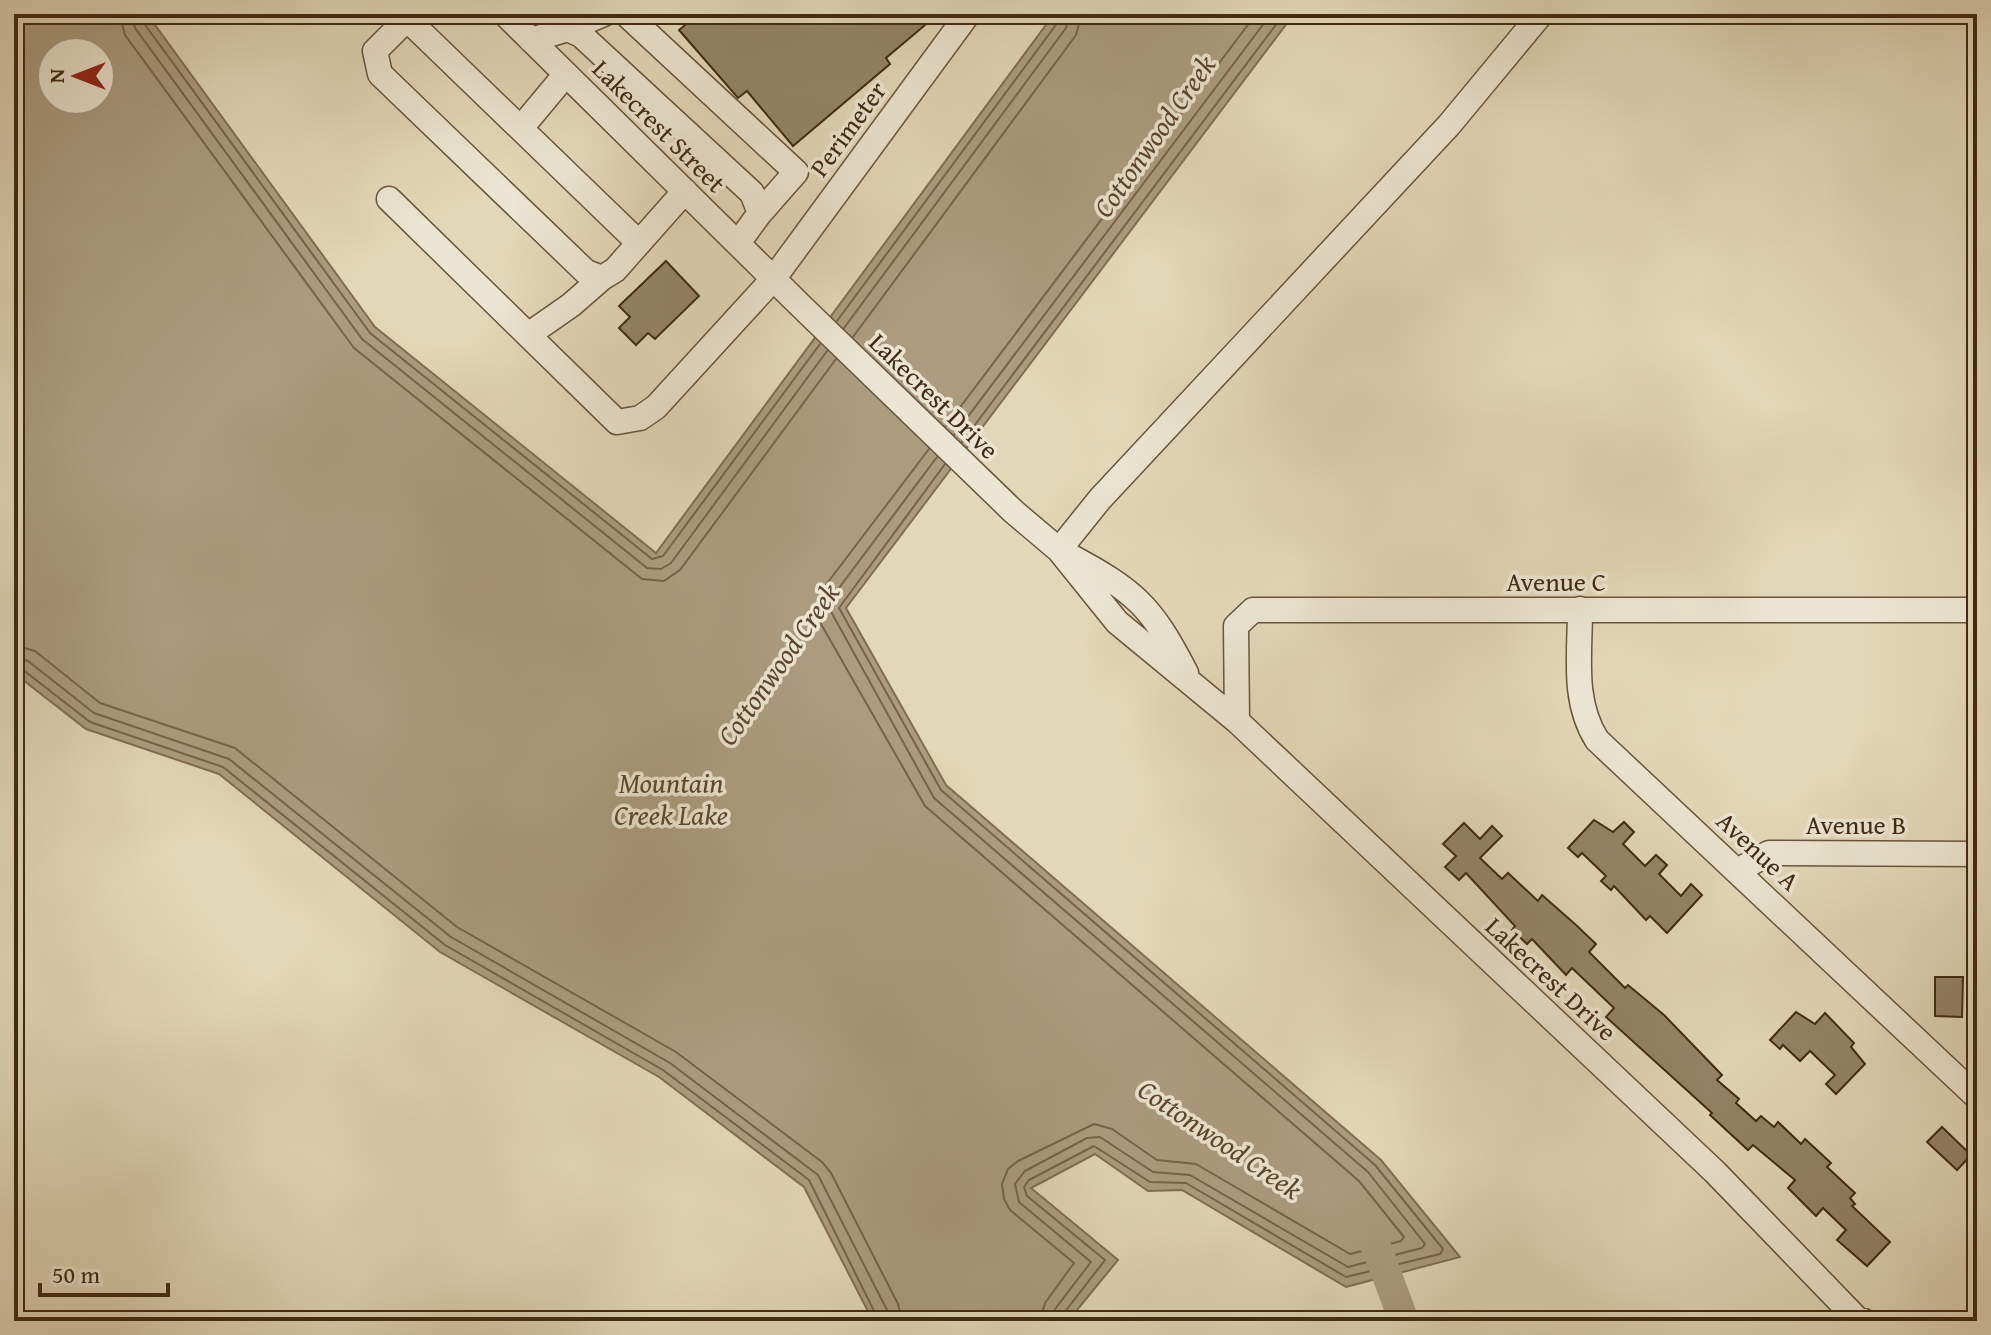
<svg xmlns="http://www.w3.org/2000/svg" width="1991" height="1335" viewBox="0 0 1991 1335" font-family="'Gentium Book Plus',serif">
<rect width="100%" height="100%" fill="#e2d7b8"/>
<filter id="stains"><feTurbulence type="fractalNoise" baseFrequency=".0025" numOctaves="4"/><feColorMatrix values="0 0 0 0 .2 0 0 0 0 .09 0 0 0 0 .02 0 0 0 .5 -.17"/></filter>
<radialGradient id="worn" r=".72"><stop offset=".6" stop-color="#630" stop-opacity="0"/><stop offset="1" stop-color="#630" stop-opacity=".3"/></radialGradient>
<path fill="#ab9c80" stroke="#806e54" stroke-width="2" fill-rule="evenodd" d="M14,14H147L375,327L656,553L1054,14H1294L846,608L946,785L1381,1160L1460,1257L1346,1287L1182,1190L1148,1191L1095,1154L1031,1188L1118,1260L1068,1321H873L804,1187L659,1077L440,952L219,774L86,729L14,673ZM52,52H100V100H52Z"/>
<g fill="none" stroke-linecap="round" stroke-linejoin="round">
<path stroke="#76634a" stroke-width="2" d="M119,14L125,35L354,348L642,579L664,581L680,570L836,359
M131,14L135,28L362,339L647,568L661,569L671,563L827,351
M141,14L143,22L370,333L652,559L663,556L820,344
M837,321L1058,22L1060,14
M844,328L1066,28L1070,14
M853,337L1076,35L1082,14
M946,426L1256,14
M954,435L1271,14
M962,442L1284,14
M929,449L822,590L817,608L821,624L925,806L1359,1181L1404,1237L1401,1241L1350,1254L1196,1164L1157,1160L1112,1129L1094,1124L1018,1161L1008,1169L1002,1184L1004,1199L1010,1210L1074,1263L1045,1303L1040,1321
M937,457L833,596L829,608L934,798L1368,1172L1425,1244L1422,1248L1348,1267L1190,1175L1153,1172L1100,1137L1087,1138L1025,1171L1015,1184L1019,1202L1091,1262L1055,1309L1052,1321
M945,464L839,608L941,790L1375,1165L1443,1249L1440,1254L1346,1277L1186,1183L1150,1182L1094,1146L1029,1180L1024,1187L1027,1196L1105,1260L1064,1313L1062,1321
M14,645L35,651L100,703L235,748L457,927L676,1052L822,1162L831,1173L898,1304L902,1321
M14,657L28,661L94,713L229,759L451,937L670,1063L818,1175L887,1310L890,1321
M14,667L22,669L90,722L223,767L445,945L663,1070L809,1180L879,1321"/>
<path stroke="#ab9c80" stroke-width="30" d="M1370,1239L1375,1243L1404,1321"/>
</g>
<path fill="#948469" stroke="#402a13" stroke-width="2" d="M698,14H938L886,58L890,64L793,146L747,91L738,98L679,30Z
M666,261L699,296L655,339L648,333L636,345L619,328L630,317L619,306Z
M1594,820L1613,832L1624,822L1634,832L1623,844L1645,866L1656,855L1667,865L1659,874L1681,896L1691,884L1702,895L1667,933L1650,916L1646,920L1614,886L1611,890L1601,881L1606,876L1582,853L1578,857L1568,848Z
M1464,823L1480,839L1492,826L1502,836L1480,858L1502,879L1508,873L1538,901L1542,895L1576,925L1596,944L1589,952L1625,988L1628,985L1664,1015L1722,1075L1717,1080L1739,1099L1736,1103L1756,1121L1761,1116L1774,1127L1778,1122L1801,1144L1805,1139L1831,1163L1827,1167L1855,1193L1850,1198L1855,1204L1852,1206L1890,1242L1867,1266L1837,1240L1846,1230L1823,1208L1816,1216L1788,1188L1795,1180L1753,1145L1748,1150L1710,1115L1712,1113L1606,1017L1614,1008L1572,968L1566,975L1532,939L1527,944L1512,930L1515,926L1466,873L1459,880L1445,867L1456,856L1443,844Z
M1935,977H1963L1962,1017L1935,1016Z
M1796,1012L1815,1024L1825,1013L1854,1043L1851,1047L1865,1064L1836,1094L1826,1084L1835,1075L1810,1051L1800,1061L1783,1045L1780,1049L1770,1040Z
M1942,1127L1971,1155L1957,1170L1927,1142Z"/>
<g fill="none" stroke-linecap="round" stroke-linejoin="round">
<defs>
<path id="minor" d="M412,14L375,51L380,74L586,272L602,278L615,270L685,191
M505,14L803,308L1014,512L1059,550L1117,622L1237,721L1715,1172L1857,1319L1864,1321
M626,14L796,172L760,213
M407,19L639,243
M568,29L604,14
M531,40L568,29L581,35L752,193L760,213L738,243
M521,128L566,74
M389,199L617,422L640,418L656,407L774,278L968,14
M528,335L571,305L602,278
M1059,550L1100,499L1449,125L1541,14
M1068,555C1135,591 1151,605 1186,673
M1580,609C1580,654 1572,701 1597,740L1977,1097
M1237,721L1236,626L1253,610H1977
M1739,870L1769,853L1977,854"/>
</defs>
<use href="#minor" stroke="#68553c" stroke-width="27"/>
<use href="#minor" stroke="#ece5d1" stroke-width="24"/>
</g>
<g text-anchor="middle" stroke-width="7" stroke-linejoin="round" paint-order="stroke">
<g font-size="26" fill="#402a13" stroke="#ece5d1">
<text transform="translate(659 126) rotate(45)" y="9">Lakecrest Street</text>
<text transform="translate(848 129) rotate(-54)" y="9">Perimeter</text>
<text transform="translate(934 396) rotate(44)" y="9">Lakecrest Drive</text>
<text x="1556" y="591">Avenue C</text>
<text x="1856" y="834">Avenue B</text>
<text transform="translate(1758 851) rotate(43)" y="9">Avenue A</text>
<text transform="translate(1551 979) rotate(43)" y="9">Lakecrest Drive</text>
</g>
<g font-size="28" font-style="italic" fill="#5b462e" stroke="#ece5d1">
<text transform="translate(1154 136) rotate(-55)" y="10">Cottonwood Creek</text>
<text transform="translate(778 664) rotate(-55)" y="10">Cottonwood Creek</text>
<text x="671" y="793">Mountain<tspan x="671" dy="32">Creek Lake</tspan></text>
<text transform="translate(1220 1139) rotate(34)" y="10">Cottonwood Creek</text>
</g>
</g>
<rect width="1991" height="1335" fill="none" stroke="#e2d7b8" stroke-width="48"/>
<rect x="16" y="16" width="1959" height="1303" fill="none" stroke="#402a13" stroke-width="4"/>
<rect x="24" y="24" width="1943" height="1287" fill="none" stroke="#402a13" stroke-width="2"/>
<g transform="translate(76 76) rotate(270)"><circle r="38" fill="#ece5d1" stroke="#a79a85" stroke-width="2"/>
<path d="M0-6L14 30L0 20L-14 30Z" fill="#8f2418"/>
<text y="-12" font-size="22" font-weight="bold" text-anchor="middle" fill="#402a13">N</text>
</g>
<path d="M40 1283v12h128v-12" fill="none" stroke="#402a13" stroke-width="4"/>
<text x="52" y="1283" font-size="24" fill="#402a13" stroke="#ece5d1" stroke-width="6" paint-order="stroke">50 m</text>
<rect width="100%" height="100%" filter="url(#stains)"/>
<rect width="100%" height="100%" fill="url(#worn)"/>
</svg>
